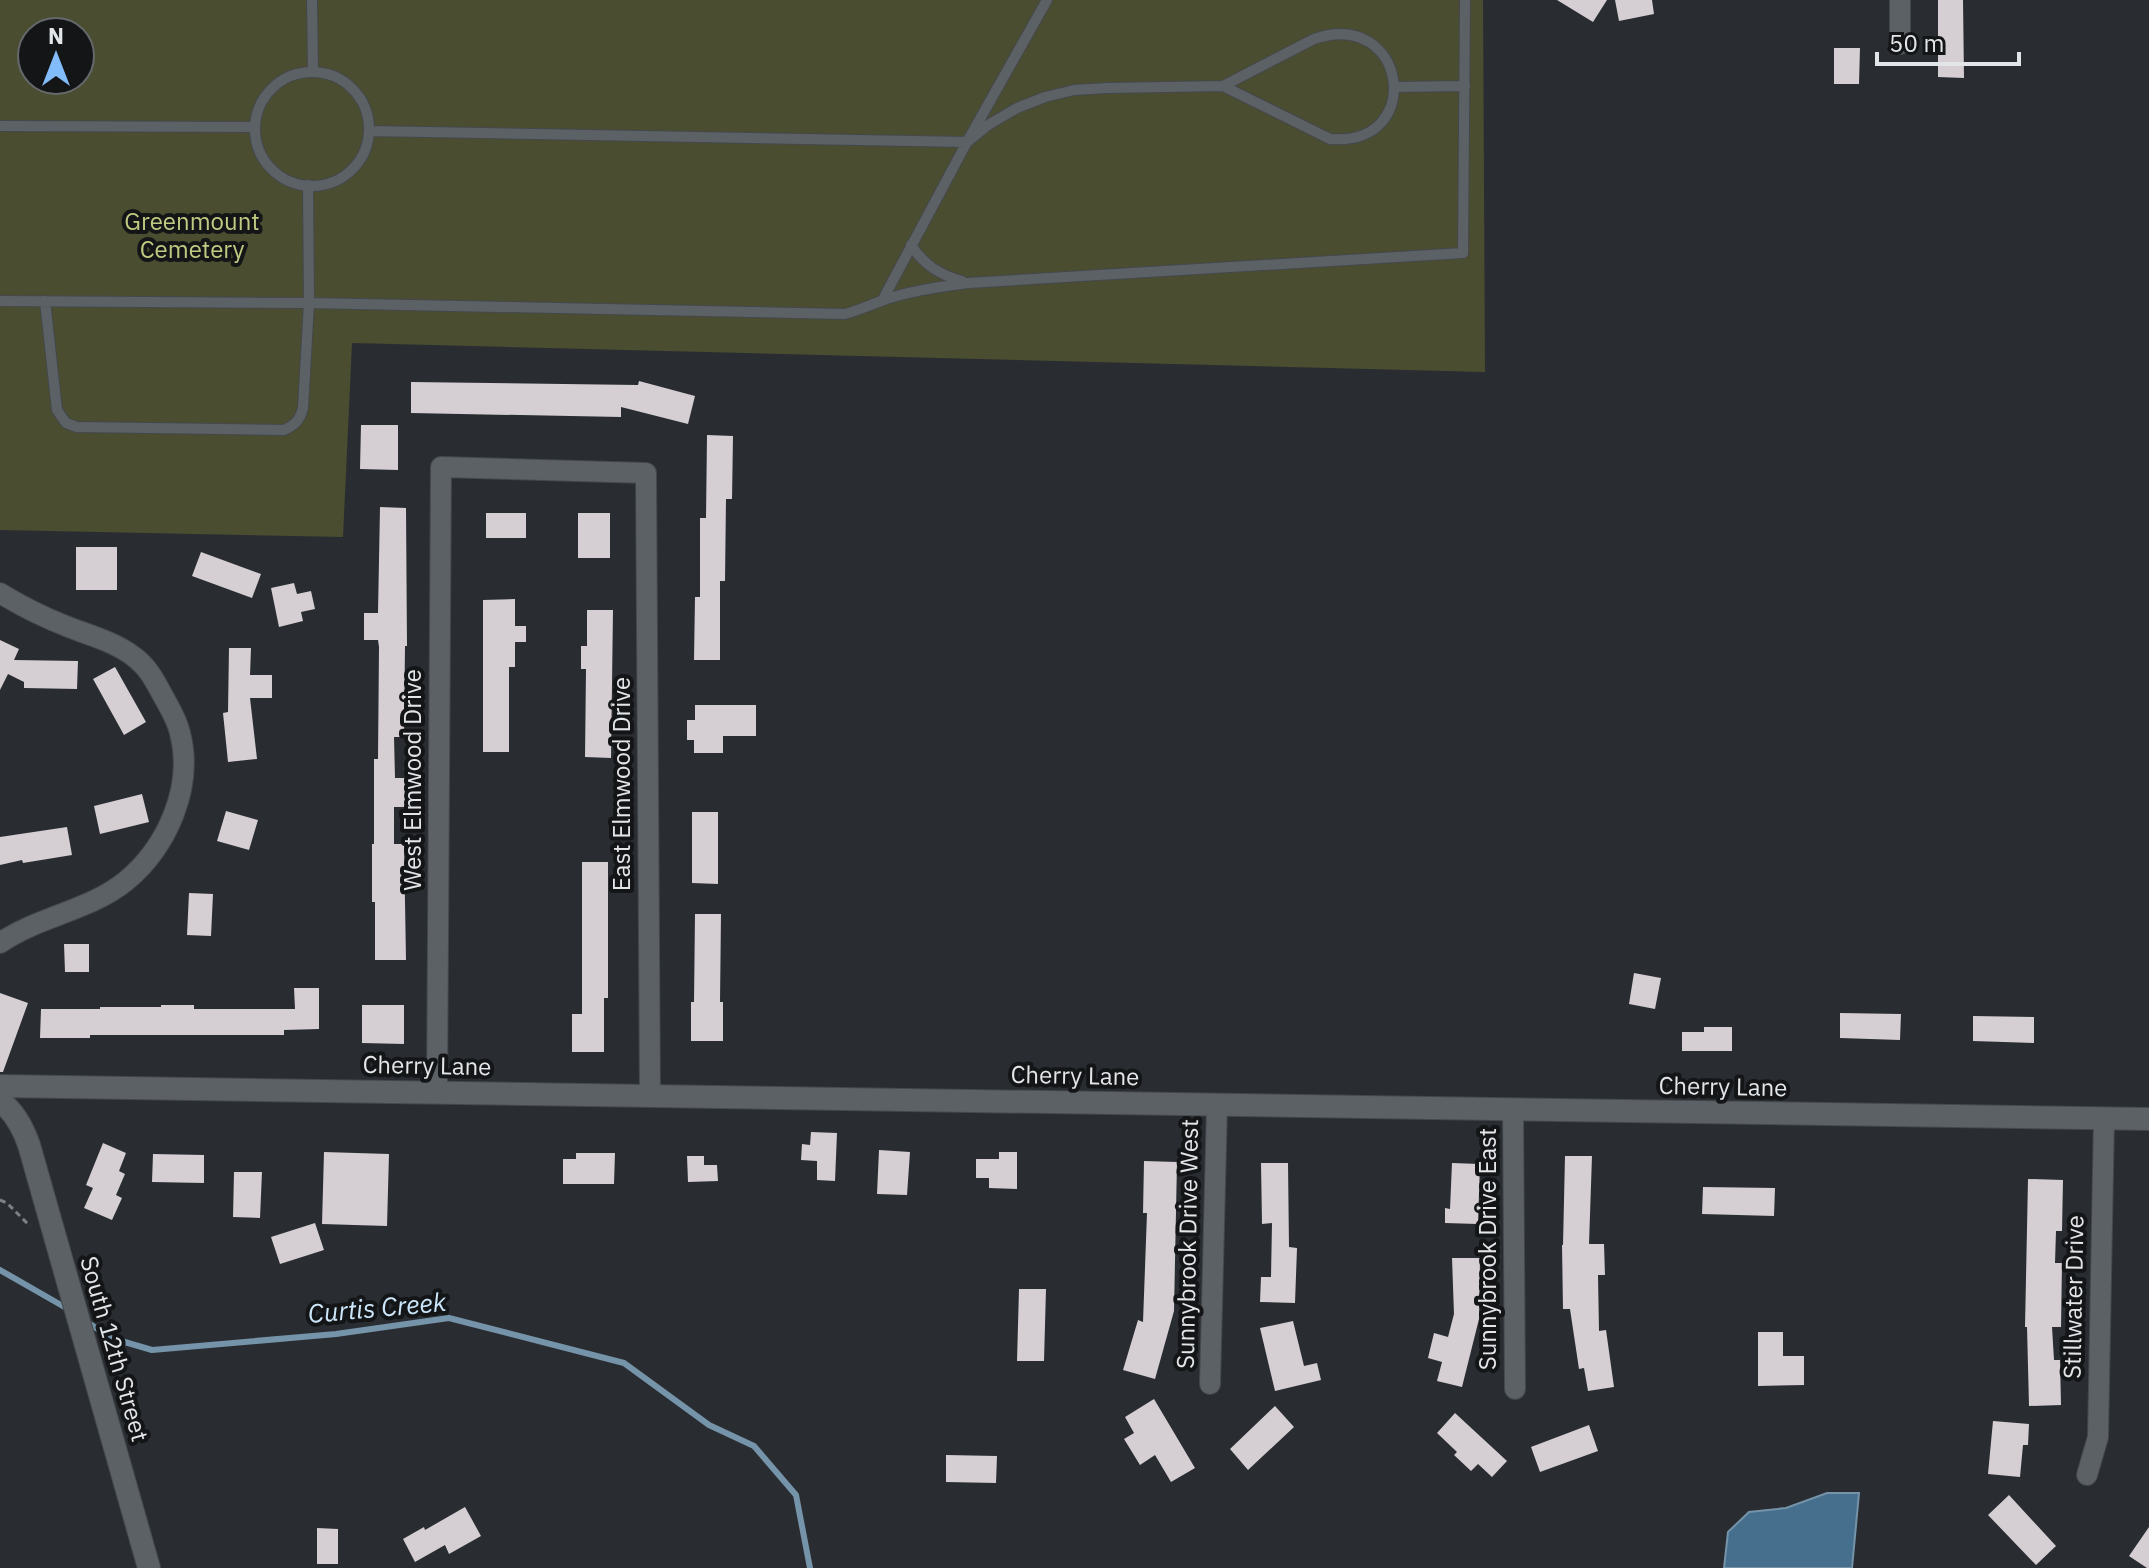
<svg xmlns="http://www.w3.org/2000/svg" width="2149" height="1568" viewBox="0 0 2149 1568" font-family="'IBM Plex Sans',sans-serif">
<rect width="100%" height="100%" fill="#292d32"/>
<path fill="#4a4d2f" fill-rule="evenodd" d="M0,0H1483L1485,372L352,343L343,537L0,530ZM32,32H80V80H32Z"/>
<path fill="#466f8d" stroke="#7593a9" stroke-width="2" d="M1827,1493H1859L1852,1568H1724L1728,1532L1749,1512L1786,1508Z"/>
<g fill="none" stroke-linecap="round" stroke-linejoin="round">
<path stroke="#7593a9" stroke-width="6" d="M0,1270L68,1309
M87,1322L111,1338L152,1350L336,1334L449,1318L624,1363L709,1425L754,1446L796,1495L810,1568"/>
</g>
<path fill="#d5ced2" d="M1557,0H1607L1593,22Z
M1615,0H1652L1654,14L1619,21Z
M1938,0H1963L1964,78L1938,77Z
M1834,48H1860L1859,84H1834Z
M639,381L695,396L688,424L621,407V417L411,413V382L638,385Z
M361,425H398V470L360,469Z
M707,435L733,436L732,499H726L725,581H720V660H694L695,597H700V518H706Z
M380,507L406,508L407,646H405L404,737H394L395,778H408V807H394V844H404L406,960H375V902H372V844H374V759H378L379,647L378,640H364V613H378Z
M486,513H526V538H486Z
M578,513H610V558H578Z
M76,547H117V590H76Z
M201,552L261,574L252,598L192,576Z
M294,583L297,594L311,591L315,609L301,612L303,621L279,627L271,588Z
M515,599V626H526V642H515V667H509V752H483V600Z
M587,610H613L611,758L585,757L586,669H581V646H587Z
M0,640L19,649L14,660L78,661L77,689L24,688V682L8,674L0,690Z
M229,648H251L250,675H272V698H250L257,759L228,762L223,713L228,712Z
M115,667L146,722L124,735L93,679Z
M695,705H756V736H723V753H694V740H687V720H695Z
M142,794L149,822L100,834L94,806Z
M226,811L258,820L249,850L217,841Z
M692,812H718V884L692,883Z
M67,827L72,855L23,863L22,860L0,865V837Z
M582,862H608V998H604V1052H572V1014H582Z
M189,893L213,894L211,936L187,935Z
M695,914H721L720,1002H723V1041H691V1002H694Z
M64,944H89V972H65Z
M1634,973L1661,978L1655,1009L1629,1004Z
M294,988H319V1029L284,1030V1035H90V1038H40L41,1009H100V1007H161V1005H194V1009H295Z
M0,993L28,1003L3,1072H0Z
M362,1005H404V1044L362,1043Z
M1840,1013L1901,1014L1900,1040L1840,1038Z
M1973,1016L2034,1017V1043L1973,1041Z
M1704,1027H1732V1051H1682V1032H1704Z
M811,1132L837,1133L835,1181L817,1180V1161L801,1160L802,1144L810,1145Z
M103,1143L126,1153L119,1171L125,1174L116,1195L122,1198L112,1220L84,1208L93,1188L86,1185Z
M879,1150L910,1152L907,1195L877,1194Z
M324,1152L389,1154L387,1226L322,1224Z
M999,1152H1017V1189L989,1188V1178H976V1159H999Z
M576,1153H615L614,1184H563V1159H576Z
M153,1154L204,1155V1183L152,1182Z
M687,1156H704V1165H717L718,1181L688,1182Z
M1565,1156H1592L1589,1244H1604L1605,1275H1598L1599,1331L1606,1330L1614,1387L1588,1391L1584,1368L1579,1369L1570,1309H1563L1562,1245H1563Z
M1144,1161L1177,1162L1174,1311L1155,1379L1123,1370L1138,1320L1143,1322L1147,1213H1143Z
M1261,1163H1288L1289,1247L1297,1248L1295,1303L1260,1302L1261,1277H1271L1272,1223L1262,1224Z
M1452,1163L1480,1164L1478,1224L1445,1223V1208L1450,1209Z
M234,1172H262L260,1218L233,1217Z
M2028,1179L2063,1180L2062,1231H2056L2055,1263H2062L2061,1327H2052L2054,1360H2060L2061,1405L2029,1406L2027,1327H2025Z
M1703,1187L1775,1188L1774,1216L1702,1214Z
M315,1223L324,1250L280,1264L271,1237Z
M1452,1258H1480L1479,1319L1462,1387L1437,1381L1442,1362L1428,1358L1434,1333L1448,1337L1454,1314Z
M1019,1289H1046L1044,1361H1017Z
M1293,1321L1304,1366L1317,1363L1321,1380L1275,1391L1260,1328Z
M1758,1332H1783V1356H1804V1385L1758,1386Z
M1154,1399L1195,1468L1171,1482L1155,1455L1140,1465L1124,1439L1134,1433L1125,1417Z
M1275,1406L1294,1427L1248,1470L1230,1449Z
M1455,1413L1507,1461L1492,1477L1478,1464L1471,1471L1454,1455L1457,1452L1437,1433Z
M1993,1421L2029,1424L2028,1445H2023L2020,1477L1988,1474Z
M1589,1425L1598,1451L1540,1472L1531,1447Z
M946,1455L997,1456L996,1483L946,1482Z
M2009,1495L2056,1546L2036,1565L1988,1515Z
M465,1507L481,1536L449,1554L445,1545L415,1562L403,1539L424,1527L425,1530Z
M2149,1527V1568H2147L2129,1556Z
M317,1528L338,1529V1564H317Z"/>
<g fill="none" stroke-linecap="round" stroke-linejoin="round">
<defs>
<path id="service" d="M312,0L313,72
M255 129a57 57 0 1 1 114 0a57 57 0 1 1-114 0Z
M1395,87L1465,86
M0,126L255,127
M369,131L967,142L1047,0
M911,245C924,265 940,275 962,281
M0,301L309,303L845,314C857,311 868,306 881,301C908,291 939,287 968,283L1463,253L1465,0
M45,301L57,410L66,423L77,427L284,430C295,425 300,420 303,408L309,303L308,185
M882,301L967,142L988,125L1017,108L1045,97L1074,90L1108,88L1223,86L1314,39C1407,7 1427,147 1330,139L1223,86"/>
<path id="minor" d="M1900,44V0
M0,593C21,606 43,617 66,626C88,635 113,641 133,656C147,666 154,679 162,694C169,707 177,719 180,733C194,787 167,847 126,881C89,911 39,916 0,943
M437,1093L441,467L646,473L650,1095
M1513,1109L1515,1389
M1210,1384L1217,1105
M2087,1475L2098,1437L2104,1118"/>
<path id="tertiary" d="M0,1086L2149,1119
M0,1101C15,1112 23,1128 29,1145L149,1568"/>
</defs>
<use href="#service" stroke="#44484c" stroke-width="12"/>
<use href="#minor" stroke="#44484c" stroke-width="22"/>
<use href="#tertiary" stroke="#44484c" stroke-width="24"/>
<path stroke="#7c7f83" stroke-width="3" stroke-dasharray="6 4" stroke-linecap="butt" d="M0,1200L7,1203L30,1226"/>
<use href="#service" stroke="#5c6166" stroke-width="10"/>
<use href="#minor" stroke="#5c6166" stroke-width="20"/>
<use href="#tertiary" stroke="#5c6166" stroke-width="22"/>
</g>
<g text-anchor="middle" stroke-width="8" stroke-linejoin="round" paint-order="stroke">
<g font-size="24" fill="#c1ca81" stroke="#131517">
<text x="192" y="230">Greenmount<tspan x="192" dy="28">Cemetery</tspan></text>
</g>
<g font-size="24" fill="#e3e6e9" stroke="#131517">
<text transform="translate(413 780) rotate(-90)" y="8">West Elmwood Drive</text>
<text transform="translate(622 784) rotate(-90)" y="8">East Elmwood Drive</text>
<text transform="translate(427 1066) rotate(1)" y="8">Cherry Lane</text>
<text transform="translate(1075 1076) rotate(1)" y="8">Cherry Lane</text>
<text transform="translate(1723 1087) rotate(1)" y="8">Cherry Lane</text>
<text transform="translate(1188 1244) rotate(-89)" y="8">Sunnybrook Drive West</text>
<text transform="translate(1488 1249) rotate(-90)" y="8">Sunnybrook Drive East</text>
<text transform="translate(2074 1297) rotate(-89)" y="8">Stillwater Drive</text>
<text transform="translate(114 1349) rotate(74)" y="8">South 12th Street</text>
</g>
<g font-size="26" font-style="italic" fill="#cce6fa" stroke="#131517">
<text transform="translate(377 1308) rotate(-5)" y="9">Curtis Creek</text>
</g>
</g>
<g transform="translate(56 56)"><circle r="38" fill="#131517" stroke="#66696b" stroke-width="2"/>
<path d="M0-6L14 30L0 20L-14 30Z" fill="#82bcfa"/>
<text y="-12" font-size="22" font-weight="bold" text-anchor="middle" fill="#e3e6e9">N</text>
</g>
<path d="M1877 52v12h142v-12" fill="none" stroke="#e3e6e9" stroke-width="4"/>
<text x="1889" y="52" font-size="24" fill="#e3e6e9" stroke="#131517" stroke-width="6" paint-order="stroke">50 m</text>
</svg>
